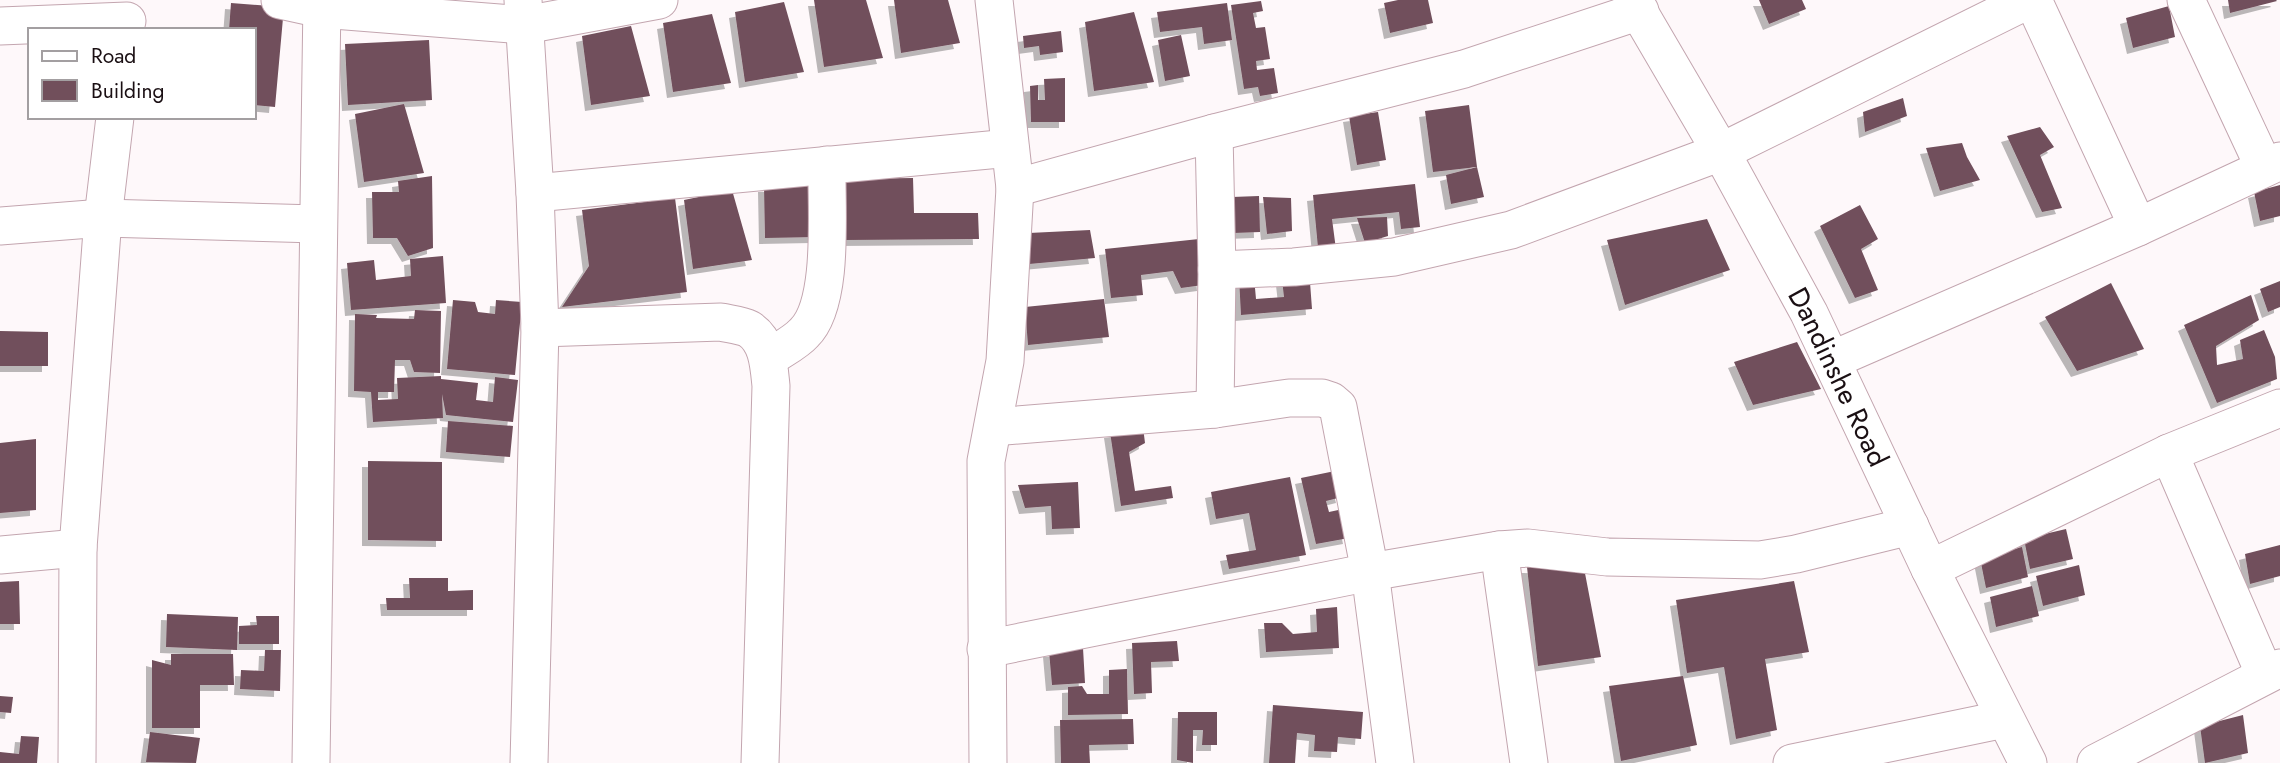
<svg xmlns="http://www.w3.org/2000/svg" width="2280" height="763" viewBox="0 0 2280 763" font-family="Jost,sans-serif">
<defs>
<filter id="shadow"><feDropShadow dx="-6" dy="6" stdDeviation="0" flood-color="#0004"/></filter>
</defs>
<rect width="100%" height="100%" fill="#fef8fa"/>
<path fill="#714f5b" filter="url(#shadow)" d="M814,0H866L883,58L824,67Z
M894,0H948L960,43L901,53Z
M1398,0H1428L1433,23L1390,33L1384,3Z
M1759,0H1802L1806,9L1769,24Z
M2228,0H2276L2277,1L2230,13Z
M1261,1L1263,11L1253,13L1256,28L1265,27L1270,59L1256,61L1257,70L1274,68L1278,93L1260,96L1258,87L1244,89L1231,5Z
M784,2L804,72L745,82L735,12Z
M231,3L284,7L275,107L254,105V30H229Z
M1227,3L1232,40L1204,44L1202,27L1160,32L1157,12Z
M2169,6L2175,37L2133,48L2126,18Z
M1134,12L1154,82L1094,91L1085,22Z
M712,14L731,83L673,92L663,23Z
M631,26L650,96L591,105L582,36Z
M1061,31L1063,52L1040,55L1039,46L1024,48L1023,36Z
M1181,35L1190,76L1165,81L1158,40Z
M429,40L432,100L348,105L345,44Z
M1065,78V122H1031L1030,86L1038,85V100H1045L1044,79Z
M1903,98L1907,116L1865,132L1863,112Z
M404,104L424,173L364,182L355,114Z
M1469,105L1477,167L1433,172L1425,111Z
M1378,112L1386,160L1357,165L1349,116Z
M2040,127L2054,147L2040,155L2062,208L2042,212L2007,136Z
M1962,143L1967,157L1980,180L1940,191L1926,148Z
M1477,167L1484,197L1451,204L1446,175Z
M432,176L433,248L408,256L397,238H373L372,192H399L398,181Z
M913,178L914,213H978L979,239L844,240L842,179Z
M1415,184L1420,227L1401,229L1399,212L1332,219L1337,257L1319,258L1313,195Z
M817,185V237L765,238L764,186Z
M2280,185V216L2260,221L2254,192Z
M732,190L752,260L693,269L684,200Z
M1259,196L1260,232L1233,233L1232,197Z
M1263,197L1291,198L1292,231L1267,234Z
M675,198L687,292L562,307L589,266L582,210Z
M1860,205L1878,239L1861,249L1878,290L1855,298L1820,226Z
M1387,217L1388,236L1365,243L1357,218Z
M1707,219L1730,270L1625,305L1607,240Z
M1090,230L1095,258L1029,264V233Z
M1199,239L1203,285L1181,288L1173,271L1141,275L1143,295L1111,298L1105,249Z
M443,256L446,303L351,310L347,263L374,260L376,280L411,276L410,259Z
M1309,269L1312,309L1241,315L1239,278L1254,277L1256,299L1284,297L1281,271Z
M2280,281V307L2268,312L2260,289Z
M2111,283L2144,349L2077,371L2045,317Z
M2251,295L2259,320L2216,346L2217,365L2243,359L2240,340L2264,330L2275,357L2277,379L2217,403L2184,325Z
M1104,299L1109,337L1028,345L1025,307Z
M453,300L475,302L478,312L495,314L496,300L522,302L515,375L447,369Z
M415,310L441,311L440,373L414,372L410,360H395L394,392H378V400L398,399L397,378L441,376V379L478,383L476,400L493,402L495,377L518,380L513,422L446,415L442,394L443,418L373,422L371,392L354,391L355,314L377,315L376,318L414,319Z
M0,331L48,332V366H0Z
M1797,342L1821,389L1753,405L1734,362Z
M448,421L513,426L510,457L446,452Z
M1143,427L1145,443L1129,452L1135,491L1171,486L1173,498L1121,506L1110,432Z
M36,439V510L0,513V443Z
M368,461L442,462V541L368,540Z
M1335,471L1342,497L1326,501L1329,512L1343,509L1349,538L1316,544L1301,478Z
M1290,477L1306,555L1229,569L1226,555L1256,550L1249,513L1216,519L1211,492Z
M1078,482L1080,528L1052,529L1051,506L1025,508L1018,485Z
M2066,529L2073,559L2030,569L2024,539Z
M2280,545V576L2250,584L2245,554Z
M2022,547L2028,577L1986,588L1980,558Z
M2079,565L2085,595L2043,606L2036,576Z
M1527,567L1584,568L1601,657L1538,666Z
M409,578H448V591L473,590V610H387L386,598H410Z
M19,581L20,624H0V582Z
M1794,581L1809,652L1765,659L1777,730L1736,739L1724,667L1687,673L1676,600Z
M2032,586L2039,616L1996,627L1990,597Z
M1337,607L1339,648L1266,652L1264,623H1282L1293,634L1317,632L1316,609Z
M167,614L238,617L237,650L166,647Z
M256,616H279V644H239V626L257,625Z
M1177,641L1179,661L1151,662L1152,693L1134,694L1132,643Z
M1083,648L1085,683L1052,685L1049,651Z
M265,650H281L280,691L240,689L241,670L264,671Z
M171,654H233L234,685H200V728H152V660L171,665Z
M1127,669L1128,714L1068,715V687L1082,686L1087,694H1109V670Z
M1683,676L1697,745L1621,761L1609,686Z
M0,696L13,697L11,713L0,712Z
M1273,705L1363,712L1361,739L1338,737L1337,752L1314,751L1315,735L1297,733L1295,763H1269Z
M1178,712H1217V745H1202L1203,730H1193V763L1177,760Z
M2243,715L2248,753L2205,763L2200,726Z
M1133,719L1134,744L1089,745L1090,763H1061L1060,720Z
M150,732L200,738L196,763L146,762Z
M21,736L39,737L37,763H0V752L19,754Z"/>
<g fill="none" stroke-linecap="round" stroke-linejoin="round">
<defs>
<g id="minor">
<path d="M280,0L321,9L525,25L659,0"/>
<path d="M523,0L535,193L540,328L529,763"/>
<path id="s1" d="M1632,0L1721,152L1809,313L1930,569L2028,763"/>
<path d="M2033,0L2138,227"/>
<path d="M2186,0L2264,167"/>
<path d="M0,26L127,21"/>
<path d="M1214,133L1217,270L1215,409"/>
<path d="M1015,188L1214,133L1464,69L1640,11"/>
<path d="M535,193L1010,148"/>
<path d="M0,226L103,218L317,224"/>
<path d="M1217,270L1294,267L1394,257L1511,230L1721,152L2028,0"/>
<path d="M540,328L721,322C729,324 741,325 749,329C768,341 769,366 771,386L760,763"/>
<path d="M769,358C780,350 795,343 804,333C835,303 826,207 827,165"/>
<path d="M1832,360L2138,227L2280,161"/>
<path d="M993,427L1215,409L1289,398H1322L1331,401L1338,407L1370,572L1395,763"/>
<path d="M2169,453L2265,675"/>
<path d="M1499,550L1529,763"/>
<path d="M0,555L78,548"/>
<path d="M1930,569L2169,453L2280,408"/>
<path d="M986,649L1370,572L1499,550L1528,548L1607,557L1760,560L1796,554L1910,526"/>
<path d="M77,763L78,548L103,218L115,117"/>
<path d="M311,763L322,0"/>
<path d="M988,763L986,461L1005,361L1015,188L994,0"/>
<path d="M1792,763L2005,719"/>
<path d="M2096,763L2280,668"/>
</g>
</defs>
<use href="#minor" stroke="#c3a5af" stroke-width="39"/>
<use href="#minor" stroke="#fff" stroke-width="37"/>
</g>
<g text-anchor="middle" stroke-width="7" stroke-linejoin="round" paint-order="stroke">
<g font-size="28" fill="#1a0f13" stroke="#fff">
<text dy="10" stroke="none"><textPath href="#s1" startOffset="430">Dandinshe Road</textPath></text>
</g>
</g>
<rect x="28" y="28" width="228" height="91" fill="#ffffff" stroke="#a39fa1" stroke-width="2"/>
<rect x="42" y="51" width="35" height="10" fill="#ffffff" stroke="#a39fa1" stroke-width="2"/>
<text x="91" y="63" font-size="21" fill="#1a0f13">Road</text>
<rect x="42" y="80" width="35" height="21" fill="#714f5b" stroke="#a39fa1" stroke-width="2"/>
<text x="91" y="98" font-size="21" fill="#1a0f13">Building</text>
</svg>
